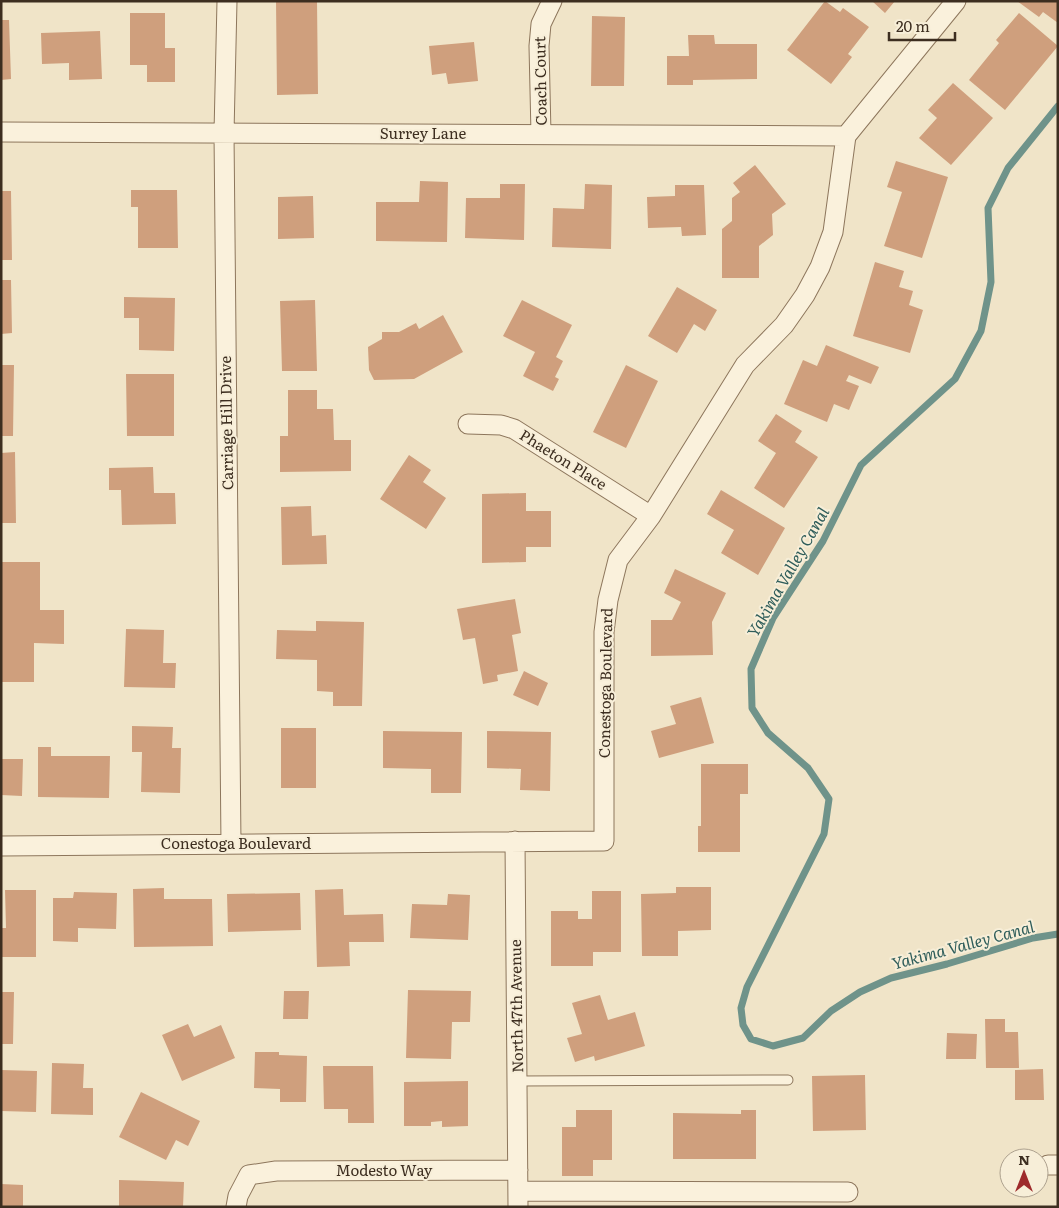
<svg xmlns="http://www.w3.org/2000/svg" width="1059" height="1208" viewBox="0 0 1059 1208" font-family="Literata,serif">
<rect width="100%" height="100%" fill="#f0e4c8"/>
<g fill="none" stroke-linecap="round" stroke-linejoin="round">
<path stroke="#6f938a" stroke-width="7" d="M1058,106L1008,168L988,208L991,282L981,331L955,379L861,465L823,541L773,618L751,669L752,708L768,733L808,768L829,799L824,834L747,987L741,1008L743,1025L751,1039L773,1046L803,1038L831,1011L860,992L891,978L947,964L1033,938L1058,934"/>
</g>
<path fill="#cf9f7d" d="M276,1H317L318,94L277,95Z
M825,1L840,12L843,8L869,27L848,54L852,57L831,84L787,50Z
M872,1H895L885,13Z
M1017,1H1058V23L1043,12L1039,17Z
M130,13H165V48H175V82H147V65H130Z
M1019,13L1058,46L1005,110L969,80L999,43L996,40Z
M592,16L625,17L624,86H591Z
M1,20H9L11,79L1,80Z
M100,31L102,79L69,80V63L42,64L41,33Z
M688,35H714L715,44H757V79L693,80V85H667V56H689Z
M474,42L478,81L448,84L446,73L432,75L429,46Z
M953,83L993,118L951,165L919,138L937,118L928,110Z
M896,161L948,177L922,258L884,246L902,192L887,187Z
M755,165L786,204L772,214L773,235L759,246V278H722V229L732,221V198L740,192L733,183Z
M420,181L448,182L447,242L376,241V202H419Z
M500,184H525L524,240L465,238L466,198H500Z
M585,184L612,185L611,249L552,247L553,208L584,209Z
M675,185H704L706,235L682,236L681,227L648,228L647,197L675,196Z
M131,190H177L178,248H138V207H131Z
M1,191H11L12,260H1Z
M313,196L314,238L278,239V197Z
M875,262L904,271L899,287L913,291L909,305L923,310L910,353L853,336Z
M1,280H11L12,333L1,334Z
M677,287L717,310L705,331L694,324L677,353L648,336Z
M124,297L175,298L174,351L139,350V318H124Z
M315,300L317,371H282L280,301Z
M522,300L572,325L556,357L563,361L555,377L559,379L553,391L523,376L535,352L503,336Z
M443,315L463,352L414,379L374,380L369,370L368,347L382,339V332H399L416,323L419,329Z
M826,345L879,367L871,384L849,375L846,381L859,386L849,410L834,404L827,422L784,404L803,360L817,366Z
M1,365H14L13,436H1Z
M626,365L658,381L626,448L593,432Z
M126,374H174V436H127Z
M288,390H317V409H333L334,440H351V471L280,472V436H288Z
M776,414L802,431L795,442L818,457L784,508L754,488L776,453L758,441Z
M15,452L16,523H1V453Z
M409,455L431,470L423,482L446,498L426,529L380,499Z
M153,467L154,493H175L176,524L122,525L121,490H109V468Z
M721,490L785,528L758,575L721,553L734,530L707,514Z
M526,493V511H551V547H526V562L482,563V494Z
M311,506L312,536L326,535L327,564L282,565L281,507Z
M2,562H40V610H64V644L34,643V682H1Z
M675,569L726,593L712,622L713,655L651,656V620H672L681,602L664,593Z
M515,599L521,633L512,635L518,671L497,675L498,681L483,684L475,638L463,640L457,609Z
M316,621L364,622L362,706H333V692L317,691V660L276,659L277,630L316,631Z
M126,629L164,630L163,663H176L175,688L124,687Z
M524,671L548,683L538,706L513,695Z
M701,697L714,743L659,758L651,731L676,724L670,706Z
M132,726L173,727L172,748H181L180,793L141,792L142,752H132Z
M281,728H316V788H281Z
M383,731L462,732L461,793H431V769L383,768Z
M487,731L551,732L550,791L520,790L521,769L487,768Z
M38,747H51V756H110L109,798L38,797Z
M1,759H23L22,796L1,795Z
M701,764H748V794H740V852H698V826H701Z
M676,887H711V930L678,931V956H642L641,894L676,893Z
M164,888V899H212L213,946L134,947L133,889Z
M343,889L344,915L383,914L384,942H349L350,966L317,967L315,890Z
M5,890H36V957H1V928H6Z
M592,891H621V952H593V966H551V911H578V919H592Z
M74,892L117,893L116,929L78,928V942L53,941V898H73Z
M300,893L301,930L228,932L227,894Z
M448,894L470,895L468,940L410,938L412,904L447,905Z
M408,990L471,991L470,1022H452L451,1059L406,1058Z
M284,991H309L308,1019H283Z
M1,992H14L13,1044H1Z
M600,995L608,1020L635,1012L645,1046L595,1061L594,1056L575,1062L567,1038L582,1034L572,1003Z
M985,1019H1005V1032H1018L1019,1068H986Z
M188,1024L194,1037L221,1025L235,1058L182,1081L162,1035Z
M947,1033L977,1034L976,1059H946Z
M255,1052H279V1055L307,1056L306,1102H280V1089L254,1088Z
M52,1063L84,1064L83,1088H93V1115L51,1114Z
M323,1066H373L374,1123H348V1109H324Z
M1043,1069L1044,1100H1015V1070Z
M1,1070L37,1071L36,1112L1,1111Z
M865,1075L866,1130L813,1131L812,1076Z
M468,1081V1126L442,1127V1121L431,1122V1126H404V1082Z
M141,1092L200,1121L188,1146L176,1140L166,1160L119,1137Z
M576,1110H612V1160H593V1176H562V1127H576Z
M741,1110H756V1159H673V1113L741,1114Z
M119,1180L184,1182L183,1207L119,1206Z
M1,1184L23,1185V1207H1Z"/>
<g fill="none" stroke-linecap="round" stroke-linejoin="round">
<defs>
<path id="service" d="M518,1081L788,1080"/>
<path id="minor" d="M227,1L224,133L231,844
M1,132L846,136
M541,134L539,46L541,24L552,1
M468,424L501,425L514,429L651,516
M515,841L518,1207
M1,846L604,841V632L608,600L618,560L651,516L745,365L784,325L805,295L820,267L833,232L846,136L956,1
M1048,1165H1058
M518,1191L848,1192
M236,1207L238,1196L249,1175L276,1171L518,1170"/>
</defs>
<use href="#service" stroke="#8d765c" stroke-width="11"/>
<use href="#minor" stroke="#8d765c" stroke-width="21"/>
<use href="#service" stroke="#faf1dc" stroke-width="9"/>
<use href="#minor" stroke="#faf1dc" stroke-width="19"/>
</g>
<g text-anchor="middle" stroke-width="4" stroke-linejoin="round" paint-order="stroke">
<g font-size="15" fill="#3d2e20" stroke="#f7eed8">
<text transform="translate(541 81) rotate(-91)" y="5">Coach Court</text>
<text x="423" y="139">Surrey Lane</text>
<text transform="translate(227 423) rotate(-91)" y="5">Carriage Hill Drive</text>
<text transform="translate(563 460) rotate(32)" y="5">Phaeton Place</text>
<text transform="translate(606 683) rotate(-89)" y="5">Conestoga Boulevard</text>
<text x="236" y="849">Conestoga Boulevard</text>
<text transform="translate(517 1006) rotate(-91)" y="5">North 47th Avenue</text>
<text x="384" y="1176">Modesto Way</text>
</g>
<g font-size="16" font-style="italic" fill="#2f5d5a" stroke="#f7eed8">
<text transform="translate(788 572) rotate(-60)" y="6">Yakima Valley Canal</text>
<text transform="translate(963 945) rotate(-15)" y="6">Yakima Valley Canal</text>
</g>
</g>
<rect width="1059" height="1208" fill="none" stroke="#3d2e20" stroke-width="5"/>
<g transform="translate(1024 1173)"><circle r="24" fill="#f7eed8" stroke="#ada18e"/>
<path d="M0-4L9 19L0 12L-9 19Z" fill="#9e2a2b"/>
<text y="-8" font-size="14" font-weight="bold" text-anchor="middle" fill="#3d2e20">N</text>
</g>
<path d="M889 32v8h66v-8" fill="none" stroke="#3d2e20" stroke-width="2.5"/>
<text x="896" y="32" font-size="15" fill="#3d2e20" stroke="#f7eed8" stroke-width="4" paint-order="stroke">20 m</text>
</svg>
